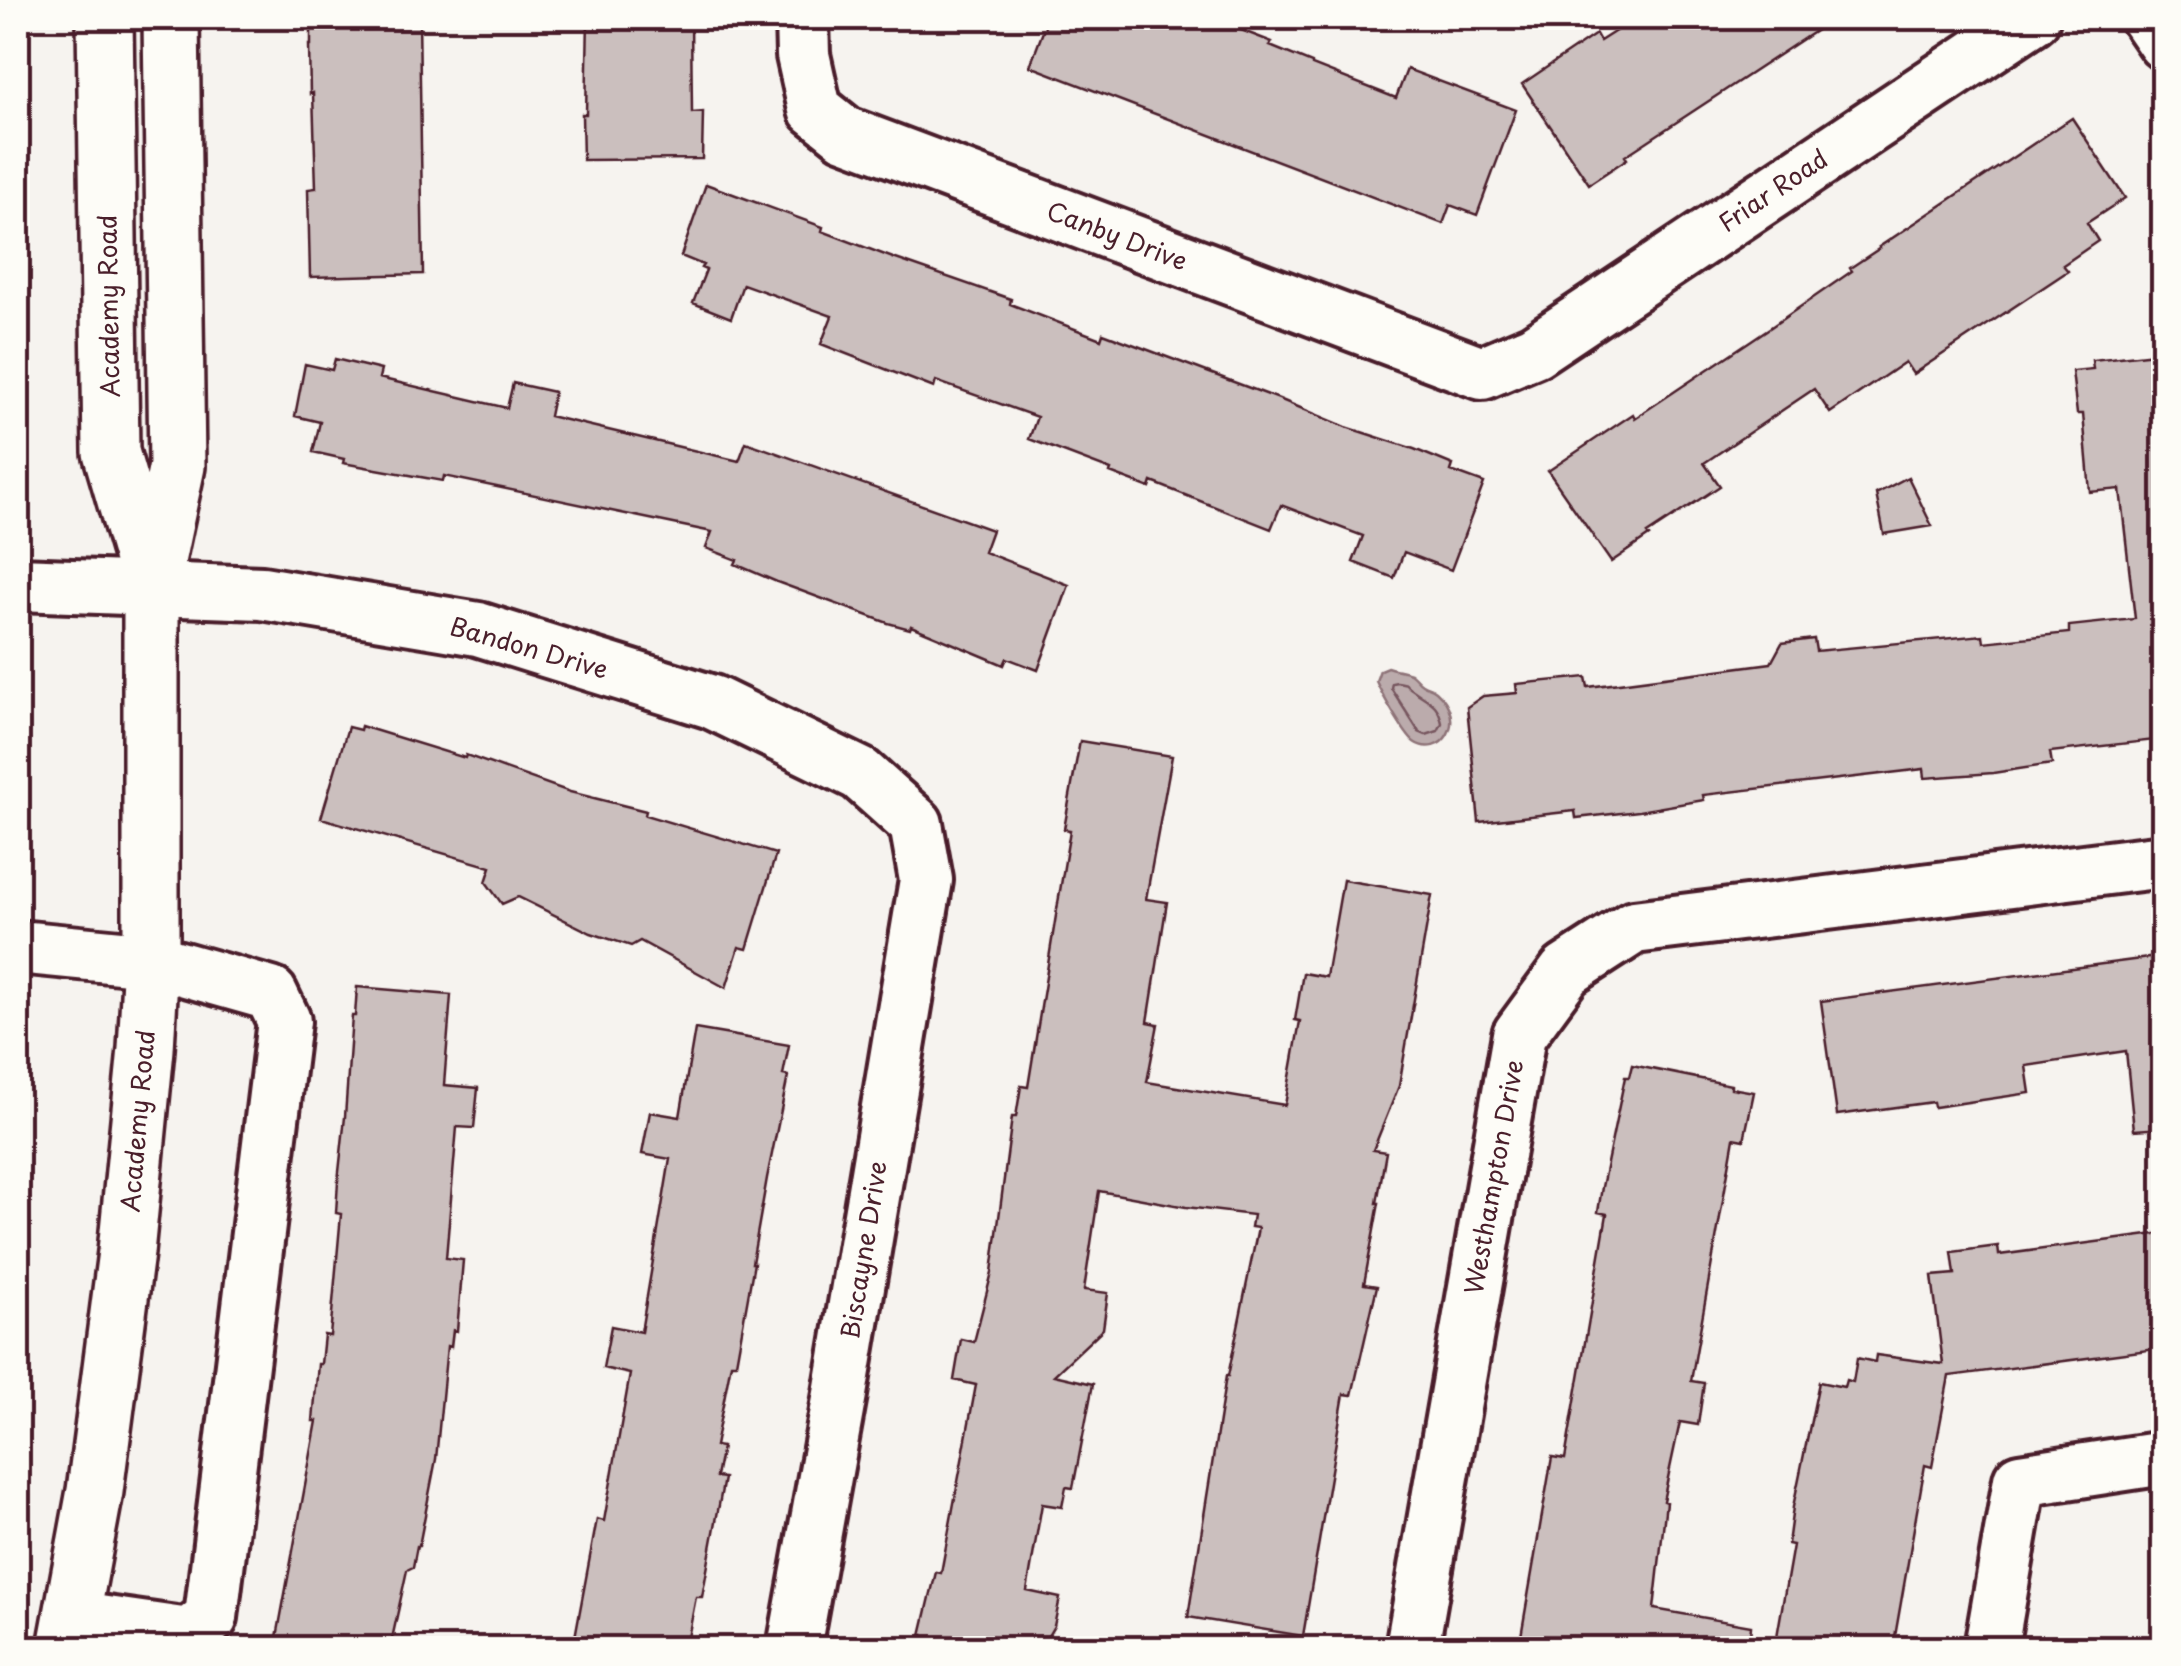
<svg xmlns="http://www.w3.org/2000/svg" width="2181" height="1666" viewBox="0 0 2181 1666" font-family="'Playpen Sans',sans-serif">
<rect width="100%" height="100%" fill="#f6f3ef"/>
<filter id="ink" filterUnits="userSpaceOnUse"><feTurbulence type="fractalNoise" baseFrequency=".01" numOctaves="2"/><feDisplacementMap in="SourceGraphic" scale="20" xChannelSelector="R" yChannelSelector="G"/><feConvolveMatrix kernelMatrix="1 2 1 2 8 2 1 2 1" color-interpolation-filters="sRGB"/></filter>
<g filter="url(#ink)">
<path fill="#bbabac" stroke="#8e7378" stroke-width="2.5" d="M1387,667C1393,669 1405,671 1410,673C1414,675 1417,681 1422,684C1428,688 1430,686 1436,691C1470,721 1440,760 1414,742C1405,735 1381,693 1376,681L1380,670Z"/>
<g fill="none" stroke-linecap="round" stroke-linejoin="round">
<path stroke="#77575f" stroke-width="2.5" d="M1397,682C1413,685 1399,681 1413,690C1429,702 1438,702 1442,723L1438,731L1426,735L1419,732L1391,688L1392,683Z"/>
</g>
<path fill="#cbbfbe" stroke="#4a1f2b" stroke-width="2.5" d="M313,18H419L423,274L310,277L308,189L316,188L313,93L310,94L309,45H311V22H313Z
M588,18H691L692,113L703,112L702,159L583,160L582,114H586Z
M1048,18H1210L1272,42L1270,46L1312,63V65L1396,98L1407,69L1516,110L1477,215L1450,205L1443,224L1030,66Z
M1636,18H1835L1625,156L1627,159L1589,184L1522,84L1596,34L1600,41Z
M2072,118L2125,198L2087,223L2098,241L2063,265L2068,271L1913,374L1905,362L1830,413L1814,389L1704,463L1720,486L1647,534L1649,536L1611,562L1548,471L1633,414L1635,418L1771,327L1852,271L1850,268L1880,248L1879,247Z
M706,184L823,227L822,231L893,258L1011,299L1010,304L1101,339L1103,333L1279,399L1346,427L1414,449L1453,465L1451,471L1484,483L1451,570L1404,552L1394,578L1353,562L1363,536L1281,505L1271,529L1152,482L1150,488L1110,473L1111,470L1029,439L1037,417L936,381L934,388L821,344L832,316L743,284L731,318L693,303L706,270L701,268L703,265L681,256Z
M2164,352V739L2050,752L2052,764L1993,773L1925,778L1924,769L1703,795L1704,800L1639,811L1576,818L1575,811L1479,822L1467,707L1483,696L1517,693L1516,684L1586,677L1588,687L1771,663L1782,643L1814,639L1816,651L1983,635L1984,642L2069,633V626L2135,619L2120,489L2090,492L2083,414H2077L2072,371L2093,369L2092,360Z
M335,359L381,370L379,378L507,408L513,383L554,392L549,416L739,461L746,442L992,530L984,552L1069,585L1038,670L1007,658L1004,665L911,626L910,629L888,623L777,582L735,564L737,560L706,548L712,532L444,476L443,481L343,463L344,459L313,452L320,422L295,416L305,364L332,370Z
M1908,477L1932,526L1884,534L1876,494Z
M361,726L465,758L466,755L570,792L646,811L645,815L776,854L747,949L739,947L726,988L640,941L631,946L591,933L518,897L502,904L486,882L491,867L321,818L348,727L360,730Z
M1080,741L1172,756L1146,899L1167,902L1148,1022L1158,1024L1147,1082L1285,1105L1300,1021L1295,1020L1303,973L1326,977L1343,880L1432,895L1399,1086L1373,1150L1386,1152L1377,1203H1379L1364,1284L1377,1286L1352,1395L1344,1394L1303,1636L1188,1617L1226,1376H1228L1258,1228L1251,1227L1253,1215L1186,1207L1099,1191L1084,1290L1108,1293L1103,1329L1054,1375L1093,1384L1073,1488L1066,1487L1062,1507L1042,1504L1027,1591L1060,1598L1054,1626L1041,1648H920L923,1635H921L936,1572L941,1573L976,1385L954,1380L961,1339L974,1342L992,1272L1012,1117H1016L1021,1086L1028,1087L1042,1001L1070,830L1064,829Z
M2164,956V1128L2134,1130L2126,1051L2026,1066L2030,1093L1934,1107L1933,1102L1837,1115L1821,1001Z
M357,987L451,995L444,1085L478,1088L474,1128L457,1127L446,1258L463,1260L457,1331L453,1330L451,1347L447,1346L436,1459L419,1546H417L413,1567L407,1570L390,1648H275L317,1421H313L318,1364H321L324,1335L330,1336L341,1214L336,1213L338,1181L345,1117L352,1016H355Z
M695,1029L789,1045L783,1075L788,1076L767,1178L752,1263H754L736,1363H731L715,1446L722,1447L716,1477L724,1478L702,1597H696L686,1648H573L597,1519L604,1521L630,1374L603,1368L611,1326L641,1332L670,1159L642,1154L650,1112L680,1117Z
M1632,1065L1731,1085V1088L1754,1092L1744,1140L1734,1138L1691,1381L1704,1383L1698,1425L1680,1422L1663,1501L1666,1502L1654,1609L1751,1626L1749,1648H1519L1552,1457L1565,1459L1607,1214L1598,1212L1602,1187L1625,1077H1629Z
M2164,1233V1348L1949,1376L1932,1467L1925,1465L1893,1648H1775L1793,1545L1788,1544L1793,1507L1819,1382L1844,1387L1846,1380L1853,1382L1857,1358L1875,1362L1876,1355L1943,1364L1932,1276L1955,1274L1952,1252L1998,1246L1999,1255Z"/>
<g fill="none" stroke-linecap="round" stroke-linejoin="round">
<defs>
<path id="minor" d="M802,18L803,55L815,109L845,133L1482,373L1534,351L2033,18
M2147,18L2164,43
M18,584L262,593L478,629L712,702L860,774L916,824L926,880L840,1394L794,1648
M18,947L151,960L271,994L284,1021L211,1617L189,1635L71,1618
M1412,1648L1519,1035L1566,971L1634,927L2164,861
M1991,1648L2020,1480L2164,1458"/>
<path id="major" d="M105,18L111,452L149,582
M66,1648L95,1491L126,1252L146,1049L151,960V589L177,466L171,18"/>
</defs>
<use href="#minor" stroke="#4a1f2b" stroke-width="60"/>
<use href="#major" stroke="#4a1f2b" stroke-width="62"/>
<use href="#minor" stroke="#fdfcf7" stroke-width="52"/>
<use href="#major" stroke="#fdfcf7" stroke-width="55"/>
</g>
</g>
<g text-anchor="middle" stroke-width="8" stroke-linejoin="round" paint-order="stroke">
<g font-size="25" fill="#4a1f2b" stroke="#fdfcf7">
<text transform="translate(1773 191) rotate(-34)" y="9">Friar Road</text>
<text transform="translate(1117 236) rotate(21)" y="9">Canby Drive</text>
<text transform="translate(109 306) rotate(-91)" y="9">Academy Road</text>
<text transform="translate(529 648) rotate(16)" y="9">Bandon Drive</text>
<text transform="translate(138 1121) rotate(-85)" y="9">Academy Road</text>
<text transform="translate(1494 1177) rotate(-80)" y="9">Westhampton Drive</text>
<text transform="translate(864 1250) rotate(-81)" y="9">Biscayne Drive</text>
</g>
</g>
<rect width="2181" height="1666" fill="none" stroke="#fdfcf7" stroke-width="60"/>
<rect x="30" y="30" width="2121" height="1606" fill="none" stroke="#4a1f2b" stroke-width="4" filter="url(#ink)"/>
</svg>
